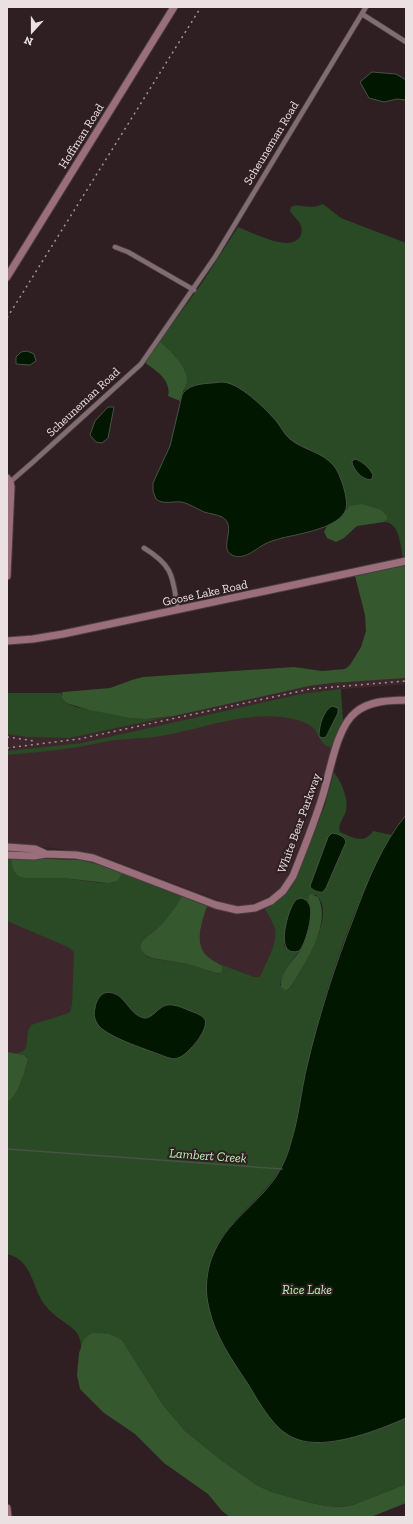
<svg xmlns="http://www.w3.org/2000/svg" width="413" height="1524" viewBox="0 0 413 1524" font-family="'Zilla Slab',serif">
<rect width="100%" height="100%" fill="#2f1f23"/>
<path fill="#3d272c" d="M406,677V684L332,690L343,722L335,739L316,804L286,880L273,894L261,901L247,905H231L99,855L53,848L7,844V734L322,684Z
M7,858L77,860L92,862L213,908L232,913H253L267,907L279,932L251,1006L59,1049L35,1040L7,1111Z"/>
<path fill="#2a4925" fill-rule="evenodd" d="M323,204L341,218L406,243V557L403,558C400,545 400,520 382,522L385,521L347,507L345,511L346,506L186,389L183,392L186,383L151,353L202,283L238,227C251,232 289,252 299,238C302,235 302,230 301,226C299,220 293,216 290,211L291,207C299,202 309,211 323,204Z
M341,689L343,722L331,748C315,742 322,728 301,721C253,707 207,728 161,736C144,739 126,738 109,741C97,743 85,746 73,748C51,751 29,753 7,755V751L82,743L301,694Z
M62,692L61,697L66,703L76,707L130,718L153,719L173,716L69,738L28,737L7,734V693L65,692Z
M334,772C341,782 349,798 346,811C344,818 337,825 340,832C352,837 364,845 373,831L392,835C353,904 325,988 307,1066C299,1097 298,1129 285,1159C273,1188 247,1205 228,1229C217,1241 210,1260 207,1276C206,1288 209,1311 213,1323C220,1343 233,1361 244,1378C255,1395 265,1413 278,1427C284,1433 294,1438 302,1441C328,1450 381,1428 406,1418V1484L353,1505L342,1507L326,1506L307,1502L272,1492L258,1486L221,1460L185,1431L163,1405L122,1340L95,1333C87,1335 83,1341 81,1349C82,1331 69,1326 57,1317C51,1312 46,1307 42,1301C31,1282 31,1260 7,1254V1102C18,1096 25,1071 28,1059L26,1056L16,1053L22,1052L26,1048L28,1031L31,1025L66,1014L70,1012L72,1005L74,955L73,951L68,947L7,921V858H11L13,868L16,874L28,878H63L100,883L116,882L122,873L182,896L169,917L160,926L143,941L141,946L143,953L149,958L188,964L218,974L221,972L222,966L219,964L254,977H259L261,975C266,963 278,942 275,929C273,922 268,915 265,909C278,901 288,893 296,879L325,805ZM316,895C338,914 302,968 291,987L287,991L280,985C283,972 292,960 300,950L299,951L284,946L286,927L294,903L305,900L309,904L308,900L309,896Z"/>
<path fill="#35582e" d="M160,342C169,350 187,366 187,380C186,387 181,394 180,401L168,396C172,380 155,370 144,362Z
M362,504L381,510L387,516V519L384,522L357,526L344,538L336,542L327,538L324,532L327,526L341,517L349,506Z
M406,565V678L332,683L309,686L173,716L146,719L130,718L89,710L66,703L61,697L63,692L110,688L132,680L143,677L294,667L322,671L345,669L350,665L361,647L366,631L365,615L355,576Z
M11,858L81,860L97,864L122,873L118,881L108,883L63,878H24C14,876 12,868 11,858Z
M311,894L318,897C332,925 304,965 290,988L286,991L281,987C280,969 298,958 304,943C307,934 311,923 311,913C311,907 306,902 309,896Z
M182,896L207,906C202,922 193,944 208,957C213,961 218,963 222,966V970L221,973H216L188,964L152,958C146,956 139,952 141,945C142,940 148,936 152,933C165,923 174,910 182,896Z
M7,1052L24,1055L28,1059C25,1071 18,1097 7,1102Z
M95,1333L109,1334L122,1340L163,1405L185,1431L221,1460L258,1486L272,1492L307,1502L326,1506L342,1507L353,1505L406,1484V1503L371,1517H230L222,1511L208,1494L164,1463L135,1434L104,1413L80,1389L77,1375L79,1353L84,1339L90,1334Z"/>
<path fill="#011700" stroke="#475344" d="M372,72L396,74L406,80V100L397,99L384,102L369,98L360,82Z
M27,351L34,354L36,361L30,365L16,364V357L21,352Z
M221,382C238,381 266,409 277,422C281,427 284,434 290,439C303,450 323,452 334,466C340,473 349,499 346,509C340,528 299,534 282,538C276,540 270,541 265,544C255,549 244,561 232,555C218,548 238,526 222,517C216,514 210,514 204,512C197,509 190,504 182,502C173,501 163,505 156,499L153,491V483L170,446L182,395C189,382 209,384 221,382Z
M108,407H114L108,438L102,443L96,442L90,435L95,421Z
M355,459C362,461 370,468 373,475L372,479C364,482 352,469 352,461Z
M332,706L338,708V713L326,737L322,738L319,736C319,726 323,711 332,706Z
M406,815V1418C379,1430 333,1448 303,1441C294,1439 285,1434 278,1427C266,1415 257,1399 248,1384C232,1360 215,1336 209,1308C205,1293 206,1277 210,1263C222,1226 247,1213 269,1186C280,1173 287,1158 291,1142C299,1117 301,1091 307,1066C319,1015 335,965 354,917C367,882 382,844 406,815Z
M332,833C338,834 345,836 346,842L326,888L323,892C319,893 311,890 310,886L328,837Z
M301,898C305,899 308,901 310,906C313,915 306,944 299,951C273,959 288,909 295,901C297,899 298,899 301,898Z
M104,993C124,989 126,1011 141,1017C151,1022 157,1007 167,1005C174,1004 181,1007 188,1010C193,1012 200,1014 204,1018C212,1027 187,1056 178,1058C174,1060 170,1058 166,1057C149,1050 111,1039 99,1026C95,1021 93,1015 95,1008C96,1002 98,997 104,993Z"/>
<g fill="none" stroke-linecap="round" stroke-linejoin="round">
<path stroke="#475344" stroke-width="1.5" d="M7,1149L282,1169"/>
<defs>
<path id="street" d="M362,14L406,42
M115,247L128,252L194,290
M10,482L33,462L141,364L215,257L366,7
M144,548C175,567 172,577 178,610"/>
<path id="secondary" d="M7,277L174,7
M7,478L10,482L11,487L7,576
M7,641L33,639L63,634L406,561
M7,847L35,849L46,854
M7,855L34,856L46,854L76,855L93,858L216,905L237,910L255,908L271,901L283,891L293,876C303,851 313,826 321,801C330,776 335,728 356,712C371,700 389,701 406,700
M7,1508L8,1517"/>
</defs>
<use href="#street" stroke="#4a3d40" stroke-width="6"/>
<use href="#secondary" stroke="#4a3d40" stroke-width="9"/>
<use href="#street" stroke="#806c71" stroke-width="4.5"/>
<use href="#secondary" stroke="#9a6e7a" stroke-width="7"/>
<path stroke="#a19497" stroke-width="1.5" stroke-dasharray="2 4" stroke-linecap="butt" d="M7,318L201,7
M7,737L35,741
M7,748L79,739L310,689L406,681"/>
</g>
<g text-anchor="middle" stroke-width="4" stroke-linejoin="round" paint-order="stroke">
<g font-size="12" fill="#ebe0e2" stroke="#2f1f23">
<text transform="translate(81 136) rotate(-58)" y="4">Hoffman Road</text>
<text transform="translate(271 143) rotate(-59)" y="4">Scheuneman Road</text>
<text transform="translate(83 402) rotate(-43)" y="4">Scheuneman Road</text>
<text transform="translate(205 593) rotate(-12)" y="4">Goose Lake Road</text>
<text transform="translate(299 823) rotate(-70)" y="4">White Bear Parkway</text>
</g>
<g font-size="13" font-style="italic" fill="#baf3af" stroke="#2f1f23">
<text transform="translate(208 1155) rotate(4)" y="5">Lambert Creek</text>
<text x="307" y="1294">Rice Lake</text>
</g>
</g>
<rect width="413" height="1524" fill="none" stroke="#ebe0e2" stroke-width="16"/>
<g transform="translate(32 32) rotate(201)" stroke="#2f1f23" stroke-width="3" paint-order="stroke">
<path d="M0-3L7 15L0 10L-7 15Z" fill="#ebe0e2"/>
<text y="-6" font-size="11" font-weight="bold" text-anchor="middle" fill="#ebe0e2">N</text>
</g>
</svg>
